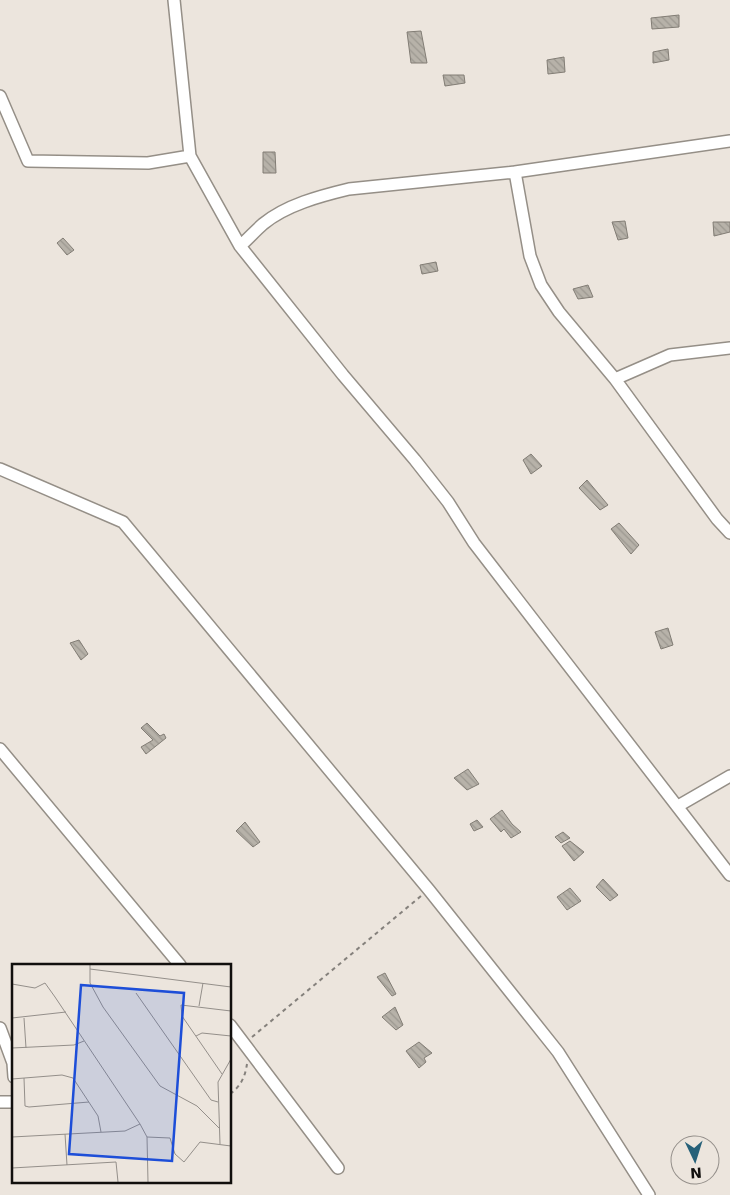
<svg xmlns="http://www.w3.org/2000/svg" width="730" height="1195" viewBox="0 0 730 1195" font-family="'DejaVu Sans',sans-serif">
<defs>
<pattern id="building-back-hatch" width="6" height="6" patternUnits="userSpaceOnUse" patternTransform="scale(1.25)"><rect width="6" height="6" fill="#b7b2a9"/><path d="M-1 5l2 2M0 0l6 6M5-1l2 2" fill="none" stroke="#9c9890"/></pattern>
</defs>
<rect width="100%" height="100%" fill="#ece5dd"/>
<path fill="url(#building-back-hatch)" stroke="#827d75" d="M679,15V27L652,29L651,18Z
M421,31L427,63H411L407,32Z
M668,49L669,60L653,63V52Z
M564,57L565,72L548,74L547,60Z
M443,75H464L465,83L445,86Z
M263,152H275L276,173H263Z
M625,221L628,238L618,240L612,222Z
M713,222H730V232L714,236Z
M63,238L74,250L67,255L57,243Z
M436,262L438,271L422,274L420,265Z
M588,285L593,297L578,299L573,289Z
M531,454L542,466L531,474L523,460Z
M587,480L608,505L600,510L579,488Z
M619,523L639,545L631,554L611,529Z
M668,628L673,645L661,649L655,632Z
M79,640L88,654L81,660L70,643Z
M147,723L160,736L164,734L166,738L146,754L141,747L153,740L141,728Z
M468,769L479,784L467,790L454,778Z
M502,810L512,824L521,832L511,838L504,829L501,832L490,819Z
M477,820L483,827L474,831L470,824Z
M245,822L260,842L253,847L236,831Z
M563,832L570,838L561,843L555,837Z
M570,841L584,852L574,861L562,846Z
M603,879L618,895L610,901L596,887Z
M570,888L581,901L567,910L557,897Z
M385,973L396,994L392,996L377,977Z
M395,1007L403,1025L396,1030L382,1017Z
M419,1042L432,1053L424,1058L426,1062L419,1068L406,1051Z"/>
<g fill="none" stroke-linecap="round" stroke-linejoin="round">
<defs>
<path id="minor" d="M174,0L190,156L240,246L343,375L415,460L448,502L474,543L730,875
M0,96L28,161L148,163L190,156
M515,172L530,256L541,285L559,312L615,379L717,519L730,533
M240,246C248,239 255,231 263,224C286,205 320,196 349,189L515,172L730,141
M615,379L670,355L730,348
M0,469L123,522L429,890L558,1052L649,1195
M0,749L180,965
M678,806L730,776
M230,1025L338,1168
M0,1028L13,1063L14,1077
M0,1102H14"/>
</defs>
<use href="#minor" stroke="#958f87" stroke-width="14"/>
<path stroke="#85817c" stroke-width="2" stroke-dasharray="4 4" stroke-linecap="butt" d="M252,1037L421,896
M230,1094C241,1086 245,1077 247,1064"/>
<use href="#minor" stroke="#fff" stroke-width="11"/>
</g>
<g transform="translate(12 964)">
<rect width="219" height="219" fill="#ece5dd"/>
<path fill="none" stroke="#948f8a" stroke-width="1" d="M78,1V19L91,43L148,122L185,142L208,165M78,5L219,23M0,20L23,24L33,19L43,33L128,160L135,173L136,218M124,29L199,136L206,138M187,42L191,19M0,54L54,48M12,54L14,84M184,72L190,69L219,72M0,84L62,81L72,77M210,110L170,52L169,41L219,47M12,114L13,142L17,143L77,138M0,115L50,111L61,114L86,152L89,168M53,170L55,201M0,173L113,167L128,160M135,173L158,174L163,190L172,198L188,178L219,182M208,180L206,118L219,95M0,204L104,198L106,218"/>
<path fill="#1d4ed8" fill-opacity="0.15" stroke="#1d4ed8" stroke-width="2.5" d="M69,21L172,29L160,197L57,190Z"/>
<rect width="219" height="219" fill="none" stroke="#110f0d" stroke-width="2.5"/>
</g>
<g transform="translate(695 1160) rotate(176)"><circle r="24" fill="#ece5dd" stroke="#948f8a"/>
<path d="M0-4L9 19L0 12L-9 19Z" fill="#266179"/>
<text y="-8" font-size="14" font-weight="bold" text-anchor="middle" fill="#110f0d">N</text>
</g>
</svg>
